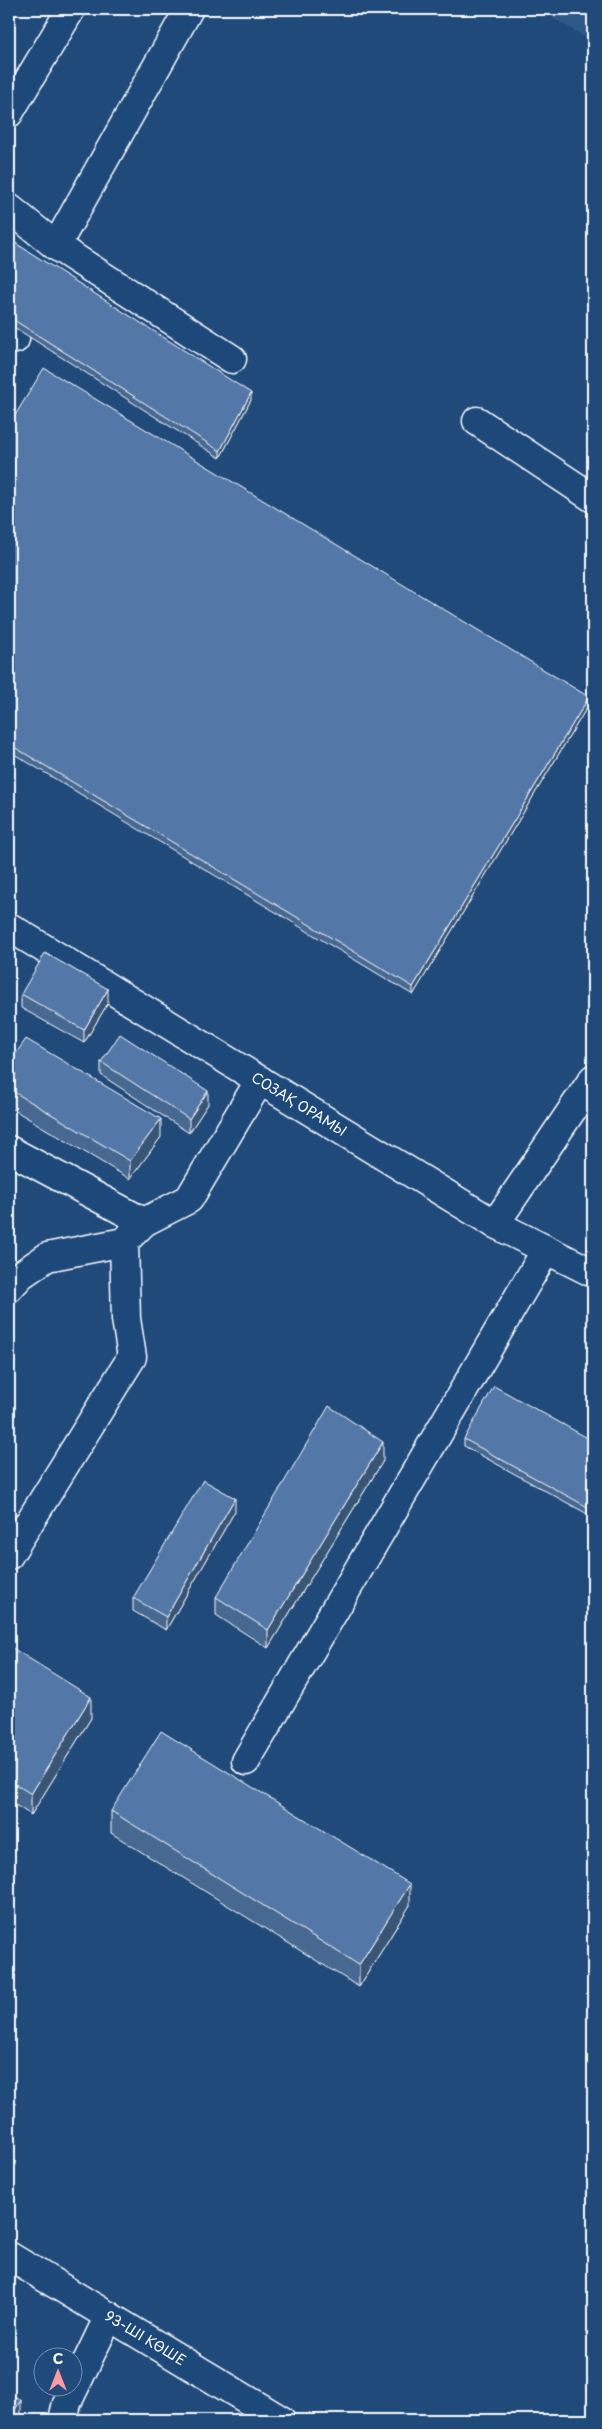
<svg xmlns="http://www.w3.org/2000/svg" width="602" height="2429" viewBox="0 0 602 2429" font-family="'Playpen Sans',sans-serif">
<rect width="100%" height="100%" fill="#1f4a7a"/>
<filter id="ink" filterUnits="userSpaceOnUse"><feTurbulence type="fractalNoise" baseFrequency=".02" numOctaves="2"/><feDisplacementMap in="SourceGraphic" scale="10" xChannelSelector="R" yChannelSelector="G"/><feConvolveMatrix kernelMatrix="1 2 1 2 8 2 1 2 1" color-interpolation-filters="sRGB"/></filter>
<g filter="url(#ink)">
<path fill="#2e5888" d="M538,9H593V42Z"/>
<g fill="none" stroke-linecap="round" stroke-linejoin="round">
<defs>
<g id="minor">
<path d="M9,113L71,9"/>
<path d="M9,208L56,246L232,359"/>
<path d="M56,246L189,9"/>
<path d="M9,336L15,339"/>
<path d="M477,421L593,498"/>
<path id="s1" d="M9,927L495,1224L593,1273"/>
<path d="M9,1150L144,1222"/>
<path d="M495,1224L593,1079"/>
<path d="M9,1288L21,1275L47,1257L124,1242"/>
<path d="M9,1555L132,1357L126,1319L124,1242L144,1222L189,1199L260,1080"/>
<path d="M246,1761L546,1250"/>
<path id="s2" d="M9,2256L281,2420"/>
<path d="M63,2420L67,2403L109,2316"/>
</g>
</defs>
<use href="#minor" stroke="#fff" stroke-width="31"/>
<use href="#minor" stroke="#1f4a7a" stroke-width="28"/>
</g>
<path fill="#476790" stroke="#fff" d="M9,239L251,400L220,458L9,324Z
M9,425L589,704L413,995L9,751Z
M21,994L108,1003L84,1043L21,1008Z
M101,1062L208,1104L189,1133L101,1075Z
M9,1063L161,1137L130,1179L9,1107Z
M464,1439L593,1441V1517L464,1446Z
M383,1461L268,1648L216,1615V1597Z
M235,1511L166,1630L133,1611V1598Z
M9,1646L91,1718L31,1815L9,1801Z
M111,1811L410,1905L359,1987L111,1833Z"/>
<path fill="#395475" stroke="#fff" d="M251,393V400L220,458V451Z
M589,697V704L413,995V987Z
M108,989V1003L84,1043V1030Z
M208,1091V1104L189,1133V1119Z
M161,1119V1137L130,1179V1161Z
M383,1442V1461L268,1648V1630Z
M235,1498V1511L166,1630V1617Z
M91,1697V1718L31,1815V1794Z
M410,1884V1905L359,1987V1965Z
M21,2400V2420H9V2419Z"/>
<path fill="#5278a7" stroke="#fff" d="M9,239L251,393L220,451L9,317Z
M44,368L589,697L413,987L9,744V425Z
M45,953L108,989L84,1030L21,994Z
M120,1034L208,1091L189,1119L101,1062Z
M26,1039L161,1119L130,1161L9,1089V1063Z
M494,1386L593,1441V1510L464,1439Z
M329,1406L383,1442L268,1630L216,1597Z
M203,1480L235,1498L166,1617L133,1598Z
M9,1646L91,1697L31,1794L9,1780Z
M161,1731L410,1884L359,1965L111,1811Z
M9,2393L21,2400L9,2419Z"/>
</g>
<g text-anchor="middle" stroke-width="4.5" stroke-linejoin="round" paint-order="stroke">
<g font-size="14" fill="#fff" stroke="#1f4a7a">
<text dy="5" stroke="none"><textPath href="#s1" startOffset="340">СОЗАҚ ОРАМЫ</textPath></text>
<text dy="5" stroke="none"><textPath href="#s2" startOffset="159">93-ШІ КӨШЕ</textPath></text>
</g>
</g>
<rect width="602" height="2429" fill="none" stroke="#1f4a7a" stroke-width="30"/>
<rect x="15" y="15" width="572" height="2399" fill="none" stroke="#fff" stroke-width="2" filter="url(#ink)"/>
<g transform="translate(58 2372)"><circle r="24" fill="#1f4a7a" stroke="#7992af"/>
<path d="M0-4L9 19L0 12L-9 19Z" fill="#ff9aa2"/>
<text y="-8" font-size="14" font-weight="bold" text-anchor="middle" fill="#ffffff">С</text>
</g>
</svg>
